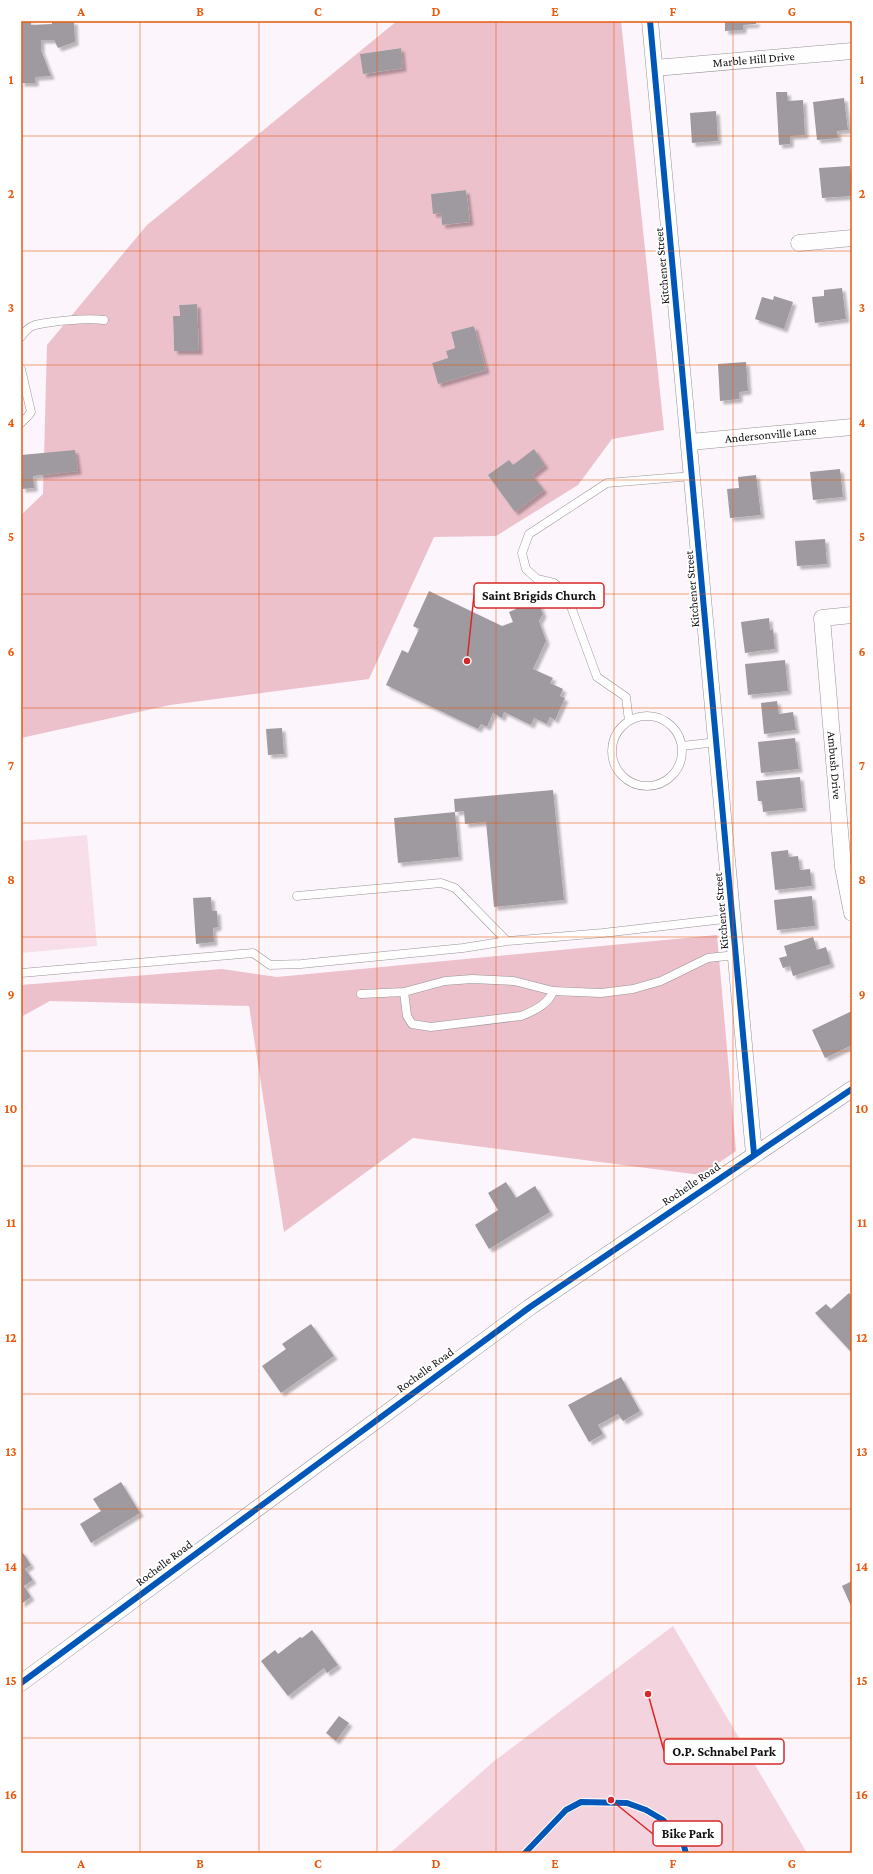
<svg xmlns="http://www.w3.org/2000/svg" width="873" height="1874" viewBox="0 0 873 1874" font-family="'Crimson Pro',serif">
<defs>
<filter id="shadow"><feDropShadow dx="3.5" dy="3.5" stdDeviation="1" flood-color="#0004"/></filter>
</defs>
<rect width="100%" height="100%" fill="#fcf5fb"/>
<path fill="#f3d3de" d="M673,1626L807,1853H390L493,1762Z"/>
<path fill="#ecc1cc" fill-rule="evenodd" d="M397,21H621L664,430L612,439L578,485L496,536L434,537L369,679L170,705L21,738V515L43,494L47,345L147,225ZM400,48L403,68L363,74L361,54ZM466,190L470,222L442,225L441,213L431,194ZM197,304L199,351H174L173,317L180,316L179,305ZM474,326L486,370L438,383L432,363L448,358L446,351L455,348L451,332Z
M717,935L736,1151L701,1175L413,1138L284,1232L249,1006L50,1001L21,1017V985L222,969L277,977Z"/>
<path fill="#f7dee9" d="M87,835L97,946L21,953V841Z"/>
<path fill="#9f9a9f" filter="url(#shadow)" d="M21,21H31V25L52,24V21H74L75,42L58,48L54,40H41V50L51,76L35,77V83H21Z
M725,21H756V24L743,25V30L725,31Z
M401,48L403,68L363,74L360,54Z
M776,92H787L788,101L803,100L805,135L790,136V144L779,145Z
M844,98L848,130L837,131L838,138L817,140L813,102Z
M716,111L718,141L692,143L690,113Z
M850,166L852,196L822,198L819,168Z
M466,190L470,222L442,225L441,213L433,214L431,194Z
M842,288L846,319L815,323L812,297L824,296V290Z
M774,296L793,302L784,329L755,319L762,297L773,300Z
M197,304L199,351H174L173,316H180L179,305Z
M474,326L486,370L438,384L432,363L448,358L446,351L455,348L451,332Z
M746,362L748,391L739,392V399L720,401L718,364Z
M534,449L545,465L532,475L544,490L515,512L488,475L509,460L513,465Z
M75,450L78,471L33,476L34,488L22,489L21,455Z
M840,469L843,497L813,500L810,472Z
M756,475L761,515L730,518L727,489L739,488L738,477Z
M825,539L827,564L797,566L795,541Z
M429,591L502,626L513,622L509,612L516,609L514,605L530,599L532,603L538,601L543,614L539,621L546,641L533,669L553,678L550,683L563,689L560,696L565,698L555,720L550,717L547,724L534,718L531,725L504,712L502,718L493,713L487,727L481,724L478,729L386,685L402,650L408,653L419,629L413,626Z
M769,618L770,630L773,629L775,649L745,653L741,622Z
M785,660L788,691L748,695L745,664Z
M777,701L779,714L793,712L796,730L764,734L761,703Z
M282,728L284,754L268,755L266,729Z
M795,738L799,769L761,773L758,742Z
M800,777L803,808L763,812L762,801H758L756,781Z
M553,790L564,900L494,907L486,822L465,824L464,811L455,812L459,857L398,863L394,818L455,812L454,799Z
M788,850L789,857L798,856L800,870L810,869L812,886L775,890L771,852Z
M812,896L815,926L777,930L774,900Z
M211,897L212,911H217L218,927L213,928L214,942L196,944L193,898Z
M813,937L817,950L826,947L831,964L793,976L790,966L783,968L779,958L787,956L784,946Z
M852,1011V1045L825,1058L812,1030Z
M506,1182L516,1198L535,1186L550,1212L489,1249L475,1225L498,1210L488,1193Z
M849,1293L852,1296V1353L815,1313L826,1304L831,1309Z
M311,1324L334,1356L281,1393L262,1366L286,1349L282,1344Z
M621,1377L640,1411L623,1421L618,1414L598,1425L603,1434L589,1442L568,1405Z
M121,1482L140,1513L91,1543L80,1524L101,1511L93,1499Z
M21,1550L31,1565L25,1569L33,1580L24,1586L31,1597L21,1604Z
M852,1581V1608L842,1586Z
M312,1630L338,1665L327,1673L324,1668L288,1696L261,1661L275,1650L278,1654L300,1637L302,1638Z
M339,1716L349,1723L336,1741L326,1733Z"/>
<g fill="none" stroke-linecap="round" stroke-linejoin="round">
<defs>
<path id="service" d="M21,337C24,332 29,327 35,325C53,321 85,318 104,320
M21,369L31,412L28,416L21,423
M612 751a35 35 0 1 1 70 0a35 35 0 1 1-70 0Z
M629,721L626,697L597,677L566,593L554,583L537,579L526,569L522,553L529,534L607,483L693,476
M682,746L717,742
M297,896L441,883L455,888L507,941
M21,973L253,953L270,965L301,964L463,948L507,941L603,933L733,918
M404,992L407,1016L412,1024L431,1027L521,1016C534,1011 549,1004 553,991
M361,994L404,992L445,981L472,979L514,981L553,991L601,993L633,989L661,981L708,958L736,955"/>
<g id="minor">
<path d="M650,21L754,1154"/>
<path id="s1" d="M655,68L852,51"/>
<path d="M799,243L852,238"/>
<path id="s2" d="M690,442L852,427"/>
<path id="s3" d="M852,615L822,618L843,867L852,913"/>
<path d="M21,1683L530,1307L852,1089"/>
</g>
</defs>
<use href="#service" stroke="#969395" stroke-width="9"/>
<use href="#minor" stroke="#969395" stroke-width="17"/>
<use href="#service" stroke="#fffefe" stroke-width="8"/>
<use href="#minor" stroke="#fffefe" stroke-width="16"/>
<defs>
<path id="cycleway" d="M650,21L754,1154
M21,1683L530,1307L852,1089
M525,1853L566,1810L581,1802L627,1803L646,1810L663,1820L683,1843L686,1853"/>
</defs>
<use href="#cycleway" stroke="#fff" stroke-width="8"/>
<use href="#cycleway" stroke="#0057b8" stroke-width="6"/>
</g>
<path fill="none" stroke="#e8590c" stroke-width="1" stroke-opacity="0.55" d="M140,21V1853M259,21V1853M377,21V1853M496,21V1853M614,21V1853M733,21V1853M21,136H852M21,251H852M21,365H852M21,480H852M21,594H852M21,708H852M21,823H852M21,937H852M21,1051H852M21,1166H852M21,1280H852M21,1394H852M21,1509H852M21,1623H852M21,1738H852"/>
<g text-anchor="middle" stroke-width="4" stroke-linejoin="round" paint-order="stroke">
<g font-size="12" fill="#0f0f0f" stroke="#fff">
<text dy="4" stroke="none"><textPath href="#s1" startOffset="99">Marble Hill Drive</textPath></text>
<text transform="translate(662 266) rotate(-95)" y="4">Kitchener Street</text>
<text dy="4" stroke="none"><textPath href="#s2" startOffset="81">Andersonville Lane</textPath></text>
<text transform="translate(692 589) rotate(-95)" y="4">Kitchener Street</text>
<text dy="4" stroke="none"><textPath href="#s3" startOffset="178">Ambush Drive</textPath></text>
<text transform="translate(721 911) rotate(-95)" y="4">Kitchener Street</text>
<text transform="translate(691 1184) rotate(-34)" y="4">Rochelle Road</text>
<text transform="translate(425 1370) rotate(-36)" y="4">Rochelle Road</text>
<text transform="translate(164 1563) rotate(-37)" y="4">Rochelle Road</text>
</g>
</g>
<path fill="none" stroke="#d62828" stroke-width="1.5" d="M467 661L474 595M648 1694L664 1751M611 1800L653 1834"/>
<g fill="#d62828" stroke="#fff" stroke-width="1.5">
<circle cx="467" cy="661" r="4"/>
<circle cx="648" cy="1694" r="4"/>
<circle cx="611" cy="1800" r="4"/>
</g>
<g fill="#fff" stroke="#d62828" stroke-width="1.5">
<rect x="474" y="583" width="130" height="25" rx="4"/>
<rect x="664" y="1739" width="120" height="25" rx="4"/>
<rect x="653" y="1821" width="69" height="25" rx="4"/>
</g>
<g font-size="13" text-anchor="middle" font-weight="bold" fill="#0f0f0f">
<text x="539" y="600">Saint Brigids Church</text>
<text x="724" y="1756">O.P. Schnabel Park</text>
<text x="688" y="1838">Bike Park</text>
</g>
<rect width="873" height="1874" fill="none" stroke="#ffffff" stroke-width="44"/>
<rect x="22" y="22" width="829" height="1830" fill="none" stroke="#e8590c" stroke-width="1.5"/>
<g font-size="13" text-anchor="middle" font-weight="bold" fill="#e8590c">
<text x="81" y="16">A</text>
<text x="200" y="16">B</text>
<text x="318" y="16">C</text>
<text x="436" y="16">D</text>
<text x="555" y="16">E</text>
<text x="673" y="16">F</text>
<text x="792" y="16">G</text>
<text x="11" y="84">1</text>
<text x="862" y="84">1</text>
<text x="11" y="198">2</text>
<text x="862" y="198">2</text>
<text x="11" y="312">3</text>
<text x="862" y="312">3</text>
<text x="11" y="427">4</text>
<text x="862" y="427">4</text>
<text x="11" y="541">5</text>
<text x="862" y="541">5</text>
<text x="11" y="656">6</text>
<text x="862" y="656">6</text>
<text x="11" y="770">7</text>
<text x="862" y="770">7</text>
<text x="11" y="884">8</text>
<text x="862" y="884">8</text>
<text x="11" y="999">9</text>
<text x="862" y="999">9</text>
<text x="11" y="1113">10</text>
<text x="862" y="1113">10</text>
<text x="11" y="1227">11</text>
<text x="862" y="1227">11</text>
<text x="11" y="1342">12</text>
<text x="862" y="1342">12</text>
<text x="11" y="1456">13</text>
<text x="862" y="1456">13</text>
<text x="11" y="1571">14</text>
<text x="862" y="1571">14</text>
<text x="11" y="1685">15</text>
<text x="862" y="1685">15</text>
<text x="11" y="1799">16</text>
<text x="862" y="1799">16</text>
<text x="81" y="1868">A</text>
<text x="200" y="1868">B</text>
<text x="318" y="1868">C</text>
<text x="436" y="1868">D</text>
<text x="555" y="1868">E</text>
<text x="673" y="1868">F</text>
<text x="792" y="1868">G</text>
</g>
</svg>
